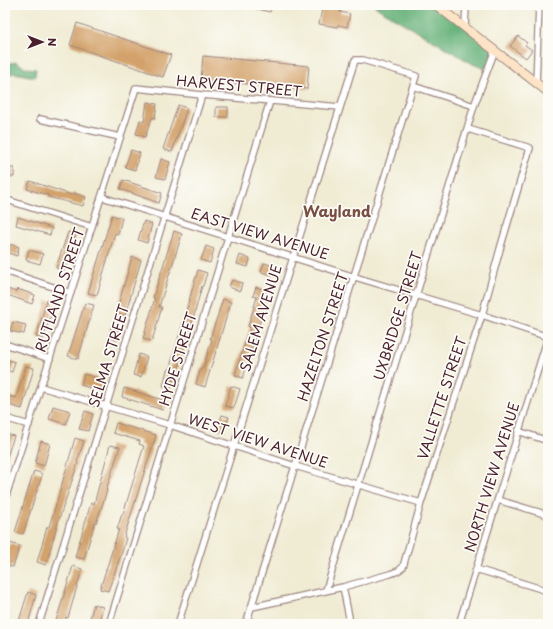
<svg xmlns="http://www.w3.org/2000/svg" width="553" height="629" viewBox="0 0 553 629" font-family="'Playpen Sans',sans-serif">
<rect width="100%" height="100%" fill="#fdfcf7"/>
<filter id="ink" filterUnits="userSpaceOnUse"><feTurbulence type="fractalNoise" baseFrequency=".025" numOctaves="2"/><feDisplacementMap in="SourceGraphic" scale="8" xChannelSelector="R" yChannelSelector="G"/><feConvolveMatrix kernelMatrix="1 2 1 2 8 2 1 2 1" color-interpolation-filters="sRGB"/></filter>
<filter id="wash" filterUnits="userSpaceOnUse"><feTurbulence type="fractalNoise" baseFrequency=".012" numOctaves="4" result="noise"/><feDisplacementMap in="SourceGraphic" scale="16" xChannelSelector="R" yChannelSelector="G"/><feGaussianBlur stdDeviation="0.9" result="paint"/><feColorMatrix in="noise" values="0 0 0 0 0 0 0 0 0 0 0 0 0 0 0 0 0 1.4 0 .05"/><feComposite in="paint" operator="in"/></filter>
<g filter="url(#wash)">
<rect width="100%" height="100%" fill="#f0ecd4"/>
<path fill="#68b27a" stroke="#596852" d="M374,5H437L494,50L485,69L473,64L379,9Z
M16,62L26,68L36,69L35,77L14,73L5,76V64Z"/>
<g id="blocks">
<path fill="#d3a26a" d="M250,5H272L270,12L249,7Z
M323,5L341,7L340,12L350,14L347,27L338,25L337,27L319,24Z
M77,23L171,55L163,77L70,45Z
M518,36L527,43L525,45L532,50L526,58L510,46Z
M203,56L309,66L307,89L201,80Z
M147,102L157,104L155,118H152L145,137L136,134L140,120L144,122Z
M178,105L187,108L172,152L163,149Z
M216,107H228V117H216Z
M131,150L140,153L135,170L125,167Z
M161,159L170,162L165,179L156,177Z
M5,168H14V177H5Z
M123,180L162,193L159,203L120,189Z
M30,181L72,195L73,193L86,197L83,206L48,197V195L27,189Z
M112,215L122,218L118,234L115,233L97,295L88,293Z
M18,217L52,228L50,235L16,225Z
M144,221L152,224L147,243L138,240Z
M174,231L182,234L159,307H162L152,341L143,339L155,298H153Z
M68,232L76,234L65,270L56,268Z
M5,243L19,247L17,256L5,252Z
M206,246L214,249L210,263L201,260Z
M29,250L43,254L40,264L26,260Z
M240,255L250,259L248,267L237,264Z
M132,257L141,260L125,316L116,313Z
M264,263L275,266L272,275L261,272Z
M198,270L207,273L203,286H202L192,323H191L179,367H178L171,388L163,386L167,370H169Z
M232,280L242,283L240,291L229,287Z
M256,287L268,291L263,308H264L243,378L235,375L250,327L248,326L257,297L253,296Z
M5,288L16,292L17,289L35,295L32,304L5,294Z
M223,299L231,302L205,387L196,384L201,368L203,369L212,339H210Z
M47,300L55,303L43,339L36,337Z
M85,303L94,305L78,359L68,356Z
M13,322L26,325L24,334L10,331Z
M112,325L121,328L117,340L108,337Z
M139,354L147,357L141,377L133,375Z
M5,359L15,362L12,372L5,370Z
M26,366L34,368L22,409L5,404V395L16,398Z
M84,374L104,380L101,392L81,385Z
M231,386L240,389L234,408L225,406Z
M124,388L166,401L163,410L122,397Z
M53,406L70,411L66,424L49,419Z
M85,411L93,414L88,431L79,429Z
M222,415L229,417L224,432L217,429Z
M116,423L156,435L124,537L126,538L122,552L108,591L100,589L119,529H117L122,514H123L144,446L139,444L140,441L113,433Z
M5,434L14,436L6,460H5Z
M75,438L84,441L77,462L78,463L58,522L46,565L37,562L47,527H49L56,505Z
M41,441L50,444L44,466L35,463Z
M110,445L120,447L106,490H107L103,503L96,523L95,522L84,559L75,557L91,503L94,504Z
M34,471L41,473L42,475L23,534L15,532Z
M10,543L20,546L13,567L5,565V559Z
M73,566L82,569L68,618L66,617L64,624H55Z
M28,592L36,595L28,624H18Z
M94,604L103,607L99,621L90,618Z"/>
</g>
</g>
<g filter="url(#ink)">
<use href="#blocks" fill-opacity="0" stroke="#9d8680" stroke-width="1"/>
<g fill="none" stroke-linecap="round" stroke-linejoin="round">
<defs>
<path id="street" d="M465,27L466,5
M536,83L539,5
M413,86L474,106
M40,119L120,137
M102,197L355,277L482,315L548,337
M7,200L92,227
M5,271L71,293
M5,344L50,359
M41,387L170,425L295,466L421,503
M5,418L29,425
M518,431L548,441
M5,499L136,88L202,95L340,107
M498,500L548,515
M476,569L548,591
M343,587L349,617L348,624
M326,590L474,106L495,50
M252,607L343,587L390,574L398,571L403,567L421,503L482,315L500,249L530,148L468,129
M39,624L202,95
M109,624L270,101
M178,624L355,60H363L416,76L246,624
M459,624L548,337"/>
<path id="secondary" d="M436,5L548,92"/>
</defs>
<use href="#street" stroke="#9d8680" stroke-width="8"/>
<use href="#secondary" stroke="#9d8680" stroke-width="10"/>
<use href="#street" stroke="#fff" stroke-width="5.5"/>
<use href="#secondary" stroke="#fee4c6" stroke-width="8"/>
</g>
</g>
<g text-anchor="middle" stroke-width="3.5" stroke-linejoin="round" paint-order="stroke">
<g font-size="14" fill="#4a1f2b" stroke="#fdfcf7">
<text transform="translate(239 86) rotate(5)" y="5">HARVEST STREET</text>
<text transform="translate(260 234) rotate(17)" y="5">EAST VIEW AVENUE</text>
<text transform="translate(60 290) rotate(-72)" y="5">RUTLAND STREET</text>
<text transform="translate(398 316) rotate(-73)" y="5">UXBRIDGE STREET</text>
<text transform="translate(261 318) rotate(-73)" y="5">SALEM AVENUE</text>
<text transform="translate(323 337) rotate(-72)" y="5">HAZELTON STREET</text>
<text transform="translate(109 356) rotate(-73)" y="5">SELMA STREET</text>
<text transform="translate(178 359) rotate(-73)" y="5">HYDE STREET</text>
<text transform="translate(442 398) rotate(-72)" y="5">VALLETTE STREET</text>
<text transform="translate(258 441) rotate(18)" y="5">WEST VIEW AVENUE</text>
<text transform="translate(492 477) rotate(-73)" y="5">NORTH VIEW AVENUE</text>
</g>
<g font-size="15" font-weight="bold" fill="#7a4d41" stroke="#fdfcf7">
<text x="337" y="217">Wayland</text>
</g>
</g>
<rect width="553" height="629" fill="none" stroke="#fdfcf7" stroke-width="20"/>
<g transform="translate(42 42) rotate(90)" stroke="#fdfcf7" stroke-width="3" paint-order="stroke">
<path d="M0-3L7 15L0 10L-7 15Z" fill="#4a1f2b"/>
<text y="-6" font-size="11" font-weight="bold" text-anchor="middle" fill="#4a1f2b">N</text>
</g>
</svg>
